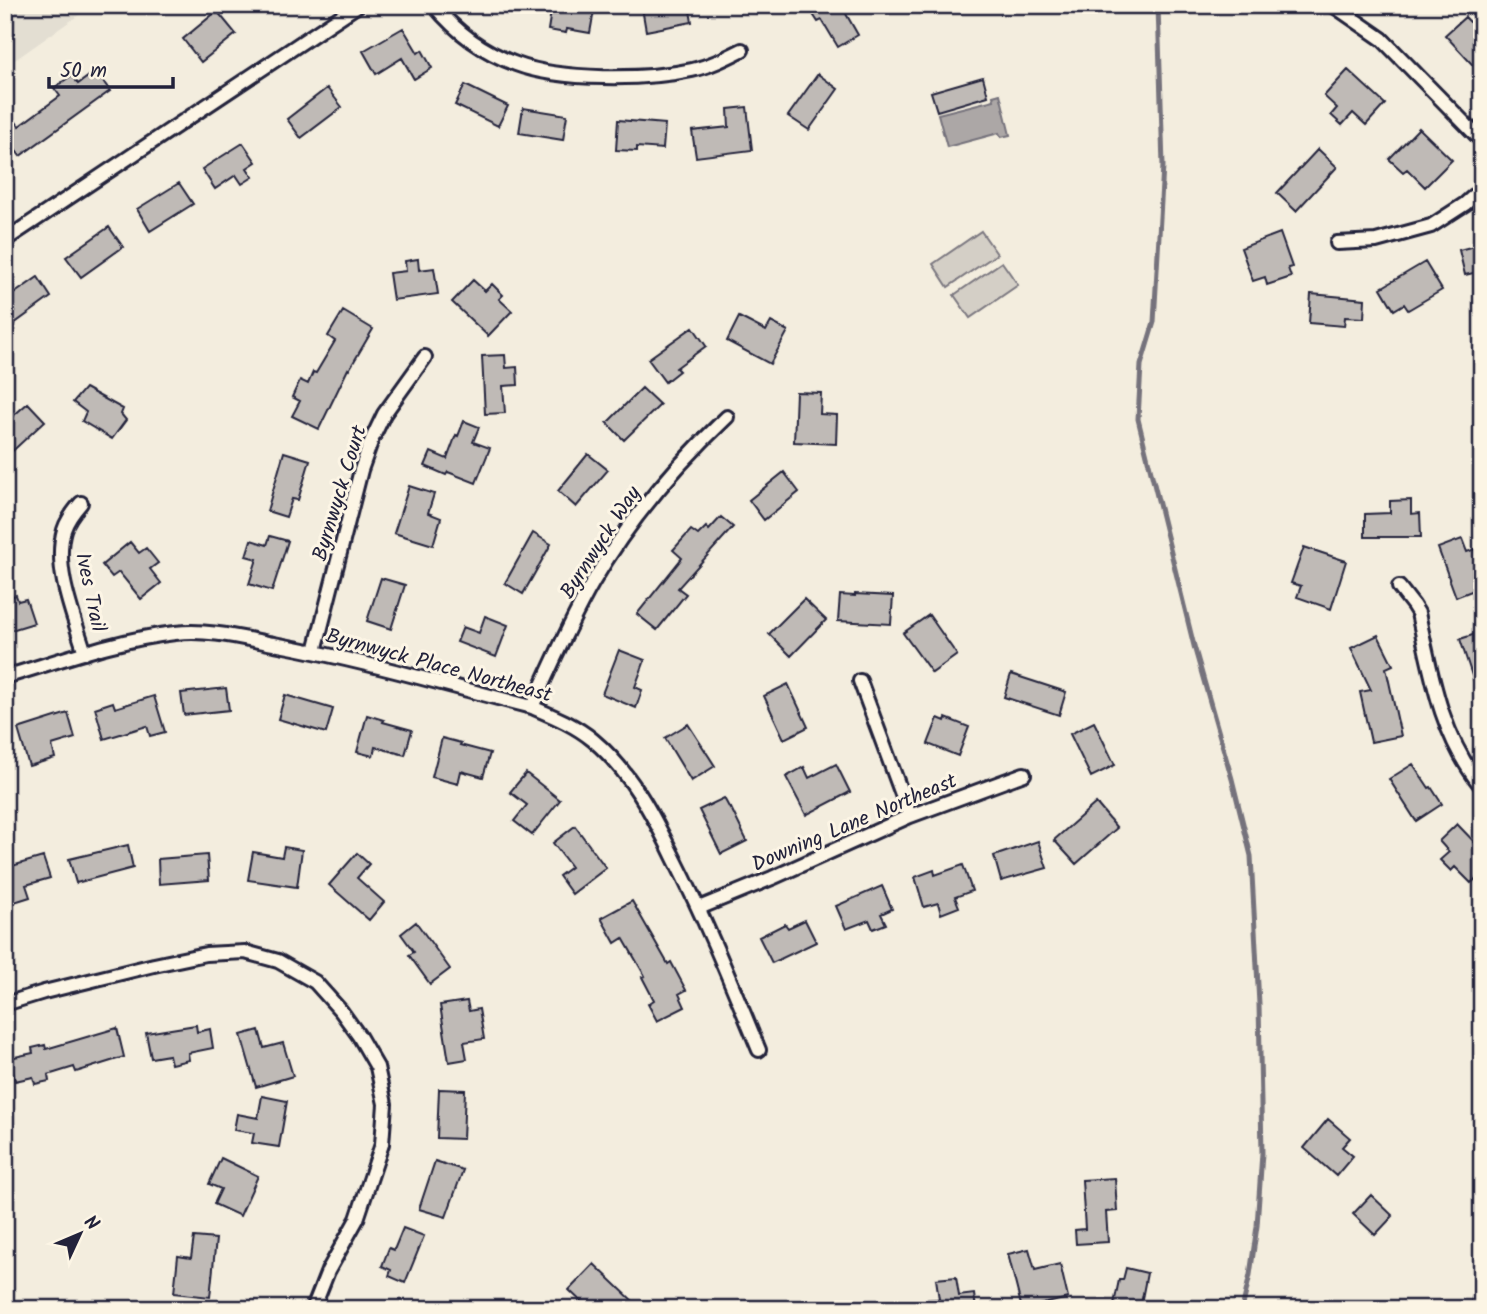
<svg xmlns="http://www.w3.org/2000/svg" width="1487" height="1314" viewBox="0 0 1487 1314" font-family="Kalam,sans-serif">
<rect width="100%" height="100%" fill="#f3edde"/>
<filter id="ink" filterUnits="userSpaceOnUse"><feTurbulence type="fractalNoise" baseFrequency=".0143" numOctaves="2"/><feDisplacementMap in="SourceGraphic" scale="14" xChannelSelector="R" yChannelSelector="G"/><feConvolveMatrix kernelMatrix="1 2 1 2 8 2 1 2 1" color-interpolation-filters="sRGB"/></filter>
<g filter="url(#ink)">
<path fill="#e3ded2" d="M5,5H93L5,67Z"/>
<path fill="#d4cfc6" stroke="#7b7880" stroke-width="2" d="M981,231L997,254L948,287L933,264Z
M1002,262L1018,285L970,318L954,295Z"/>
<path fill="#aca7a6" stroke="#75727b" stroke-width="2" d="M1000,94L1010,135L1001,137L999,133L947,147L938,114L994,100L993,96Z"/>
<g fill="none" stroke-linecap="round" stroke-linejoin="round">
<path stroke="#75727b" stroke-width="5" d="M1158,6L1163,166L1154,322L1141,365L1138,419L1194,646L1232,779L1251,856L1259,1004L1262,1153L1257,1226L1250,1275L1242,1309"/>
</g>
<path fill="#bfbab6" stroke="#22223b" stroke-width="2" d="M552,5H595L590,33L567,29L566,33L548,30Z
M654,5H689L692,22L646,31L642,8Z
M807,5H841L858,35L838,47L822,20L818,22Z
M217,11L236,34L201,62L183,39Z
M1482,13V75L1445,35L1465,17L1471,23Z
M403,28L418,53L422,50L432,68L414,79L402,58L376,74L363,51Z
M1348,70L1385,104L1366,125L1353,113L1342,125L1331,115L1337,108L1324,96Z
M96,71L110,91L20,156L5,136V130L16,122L19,126L60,96L54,88L72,75L78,84Z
M818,74L838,89L809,130L788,116Z
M983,77L988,96L937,111L931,92Z
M465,85L508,106L498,126L455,105Z
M327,88L342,107L301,138L287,119Z
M747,107L752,150L696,157L692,131L729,127L728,109Z
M523,108L567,115L563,140L519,133Z
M618,120L665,124L663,149L637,147V151L616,150Z
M1419,128L1452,160L1425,187L1407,169L1403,172L1389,159Z
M243,143L256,162L247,168L253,177L242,184L236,175L215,189L202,169Z
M1318,149L1337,167L1296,211L1277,193Z
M179,183L193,204L150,231L137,209Z
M109,227L123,247L81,277L66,257Z
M1280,233L1292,267L1288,268L1291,277L1267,285L1265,277L1253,281L1241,248Z
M1482,244V271L1465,275L1459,250Z
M418,259L419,270L434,268L438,294L393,300L389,273L406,271L405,261Z
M1425,262L1442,290L1408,310L1404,304L1394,310L1381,288Z
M38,277L51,297L11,326L5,318V300Z
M473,280L485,291L492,284L503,295L499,299L512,311L488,336L452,302Z
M1311,294L1365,299L1364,318L1345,317L1344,326L1309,323Z
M343,311L373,329L349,370L348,369L319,429L292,416L300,401L292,397L300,380L308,384L313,372L316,373L335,341L328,336Z
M739,317L766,331L771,322L788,331L770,364L727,341Z
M693,327L706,346L676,368L679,371L665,382L648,359Z
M505,355L506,368L517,367L518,385L503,386L505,413L485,414L482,356Z
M85,388L123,409L121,414L126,420L112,439L82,421L86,412L73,402Z
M642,388L660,405L624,440L607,423Z
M796,392L821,393L820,414L837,415L836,444L794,442Z
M28,403L45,421L5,458V423Z
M464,421L479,427L473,442L490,448L476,483L448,472L446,475L425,466L431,452L447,459L456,435L458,436Z
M284,452L310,460L298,500L292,499L286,517L267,511Z
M588,454L608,470L576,507L558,491Z
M784,472L799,492L764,520L749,500Z
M409,486L434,494L428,513L441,518L433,545L394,533Z
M1411,500V514L1420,513L1421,537H1365V514L1390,513V501Z
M721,517L733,527L678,588L686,594L657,630L637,614L682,558L673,550L691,530L698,535L706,527L709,530Z
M533,533L551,544L523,594L505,583Z
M270,536L288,541L272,591L249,584L257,559L246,556L251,540L267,545Z
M1462,539L1467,552L1478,548L1482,557V587L1456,597L1438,548Z
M130,542L139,553L146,548L158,563L150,569L161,583L141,599L119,572L112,577L102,565Z
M1304,547L1346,561L1331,609L1297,597L1301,586L1291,583Z
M381,578L405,585L391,629L367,621Z
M855,594L893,596L891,624L838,621L840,595L855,596Z
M16,595L18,601L26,599L34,623L5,632V598Z
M804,599L826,620L791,656L769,634Z
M929,615L957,655L932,673L903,633Z
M485,616L508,625L496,657L457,642L463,627L479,633Z
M1482,632V697H1479L1460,639Z
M1378,635L1393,665L1386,668L1401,736L1371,742L1360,692L1371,690L1351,648Z
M619,650L645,660L635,687L642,690L636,708L602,694Z
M1011,674L1066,692L1059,715L1004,697Z
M788,684L808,727L784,739L764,696Z
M226,688L229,710L184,715L181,693Z
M285,695L333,709L326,733L278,719Z
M154,696L165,732L150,736L147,726L104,739L95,708L113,702L115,708Z
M68,713L75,738L52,745L55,758L29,766L18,729Z
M367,715L384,720L383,722L412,730L405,755L375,747L373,756L357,752Z
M938,718L945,721L946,718L969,727L958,756L928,744Z
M1094,722L1115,765L1091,777L1070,734Z
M688,724L715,766L691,781L665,738Z
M442,738L461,743L460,745L490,753L483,777L461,771L458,784L432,777Z
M836,764L850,792L806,815L786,777L804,767L809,778Z
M1413,764L1429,788L1431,787L1442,804L1416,821L1389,779Z
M526,773L560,800L532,835L514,821L527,805L510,792Z
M724,798L730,809L731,808L747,841L721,854L699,810Z
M1096,803L1117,828L1076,864L1054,840Z
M1457,824L1482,850V873L1471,883L1455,867L1451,871L1440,860L1449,852L1439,841Z
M575,826L606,868L572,894L559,876L571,867L553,843Z
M1038,841L1047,868L1001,881L994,856Z
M128,845L133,868L76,883L69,859Z
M284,847L302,850L297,887L248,880L253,852L282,857Z
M357,853L369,864L357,878L384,902L369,920L329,885Z
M207,855L209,880L159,884L158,859Z
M43,857L50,878L26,885L30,897L5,905V868Z
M963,865L972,891L955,897L959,907L941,914L938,903L924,907L915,877L934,870L935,875Z
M882,886L892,909L881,914L886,924L873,929L869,920L846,929L836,906Z
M632,901L668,964L671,962L686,990L679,994L685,1007L657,1021L648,1004L654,1000L642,977L645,976L623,938L615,943L601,918Z
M805,920L816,942L772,963L759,937L785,924L788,928Z
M416,922L450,969L430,984L409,955L414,952L401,934Z
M467,1001L469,1011L479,1009L484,1039L464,1042L467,1059L449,1062L440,1005Z
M196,1025L197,1032L210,1029L213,1048L188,1053L189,1060L171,1064L169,1055L151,1058L146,1033Z
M117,1028L124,1057L76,1072L74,1067L48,1075L49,1081L35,1084L33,1077L15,1081L10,1058L33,1053L32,1048L45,1045L46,1049Z
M259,1030L264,1048L283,1043L293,1076L256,1087L241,1035Z
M439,1089L465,1090L463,1139L437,1138Z
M262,1096L287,1101L279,1147L252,1143L254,1133L234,1130L237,1114L258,1118Z
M1328,1119L1350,1138L1342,1147L1353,1156L1336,1176L1304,1148Z
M221,1158L258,1176L240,1216L214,1204L221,1189L209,1184Z
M435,1161L463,1170L446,1217L419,1209Z
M1115,1178L1117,1211L1106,1212L1108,1242L1076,1244L1075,1230L1085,1229L1082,1180Z
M1371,1195L1393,1216L1375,1235L1353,1214Z
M403,1228L424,1236L405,1283L389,1276L391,1270L382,1266L389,1248L394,1250Z
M194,1237L216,1239L210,1297L174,1293L178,1256L191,1258Z
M1029,1249L1035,1270L1060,1264L1068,1298L1022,1309L1008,1254Z
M594,1264L634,1302L628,1309H589L569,1290Z
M1126,1268L1147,1273L1140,1309H1113L1119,1280H1123Z
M956,1277L959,1296L974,1294L976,1309H925L924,1300L939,1299L936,1279Z"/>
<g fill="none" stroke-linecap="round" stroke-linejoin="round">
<defs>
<path id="minor" d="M434,5C456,32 483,52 516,64C561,81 646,80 692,70C710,66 726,58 742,50
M1333,5L1382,39L1482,141
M5,240L358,5
M1337,243L1376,241L1431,226L1465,204L1482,189
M81,503C74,511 67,520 64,530C53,568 74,617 85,653
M1399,587L1413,605L1418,613C1431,674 1441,737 1482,787
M315,651L361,470L372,439L384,414L425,357
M5,677C59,661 119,639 175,633C208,629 242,638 274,644C361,660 447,685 532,707C553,716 575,725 593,740C631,772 653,815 674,858C706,921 732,985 759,1050
M860,681L910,816
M532,707C551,665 570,622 593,582C629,520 675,466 727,417
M699,908L772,878L910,816L1024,774
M5,1004L44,992L154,965L206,954L245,952L278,961L315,982L341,1011L359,1036L377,1067L385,1104L382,1144L357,1219L328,1271L313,1309
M1478,1309L1482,1292"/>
</defs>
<use href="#minor" stroke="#22223b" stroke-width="18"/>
<use href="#minor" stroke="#fcf5e5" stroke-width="12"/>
</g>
</g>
<g text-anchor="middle" stroke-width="6" stroke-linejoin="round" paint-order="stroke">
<g font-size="21" fill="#22223b" stroke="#fcf5e5">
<text transform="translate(339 493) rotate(-73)" y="7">Byrnwyck Court</text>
<text transform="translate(600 542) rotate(-57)" y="7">Byrnwyck Way</text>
<text transform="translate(91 592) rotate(78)" y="7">Ives Trail</text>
<text transform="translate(439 665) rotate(15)" y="7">Byrnwyck Place Northeast</text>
<text transform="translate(854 822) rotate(-23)" y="7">Downing Lane Northeast</text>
</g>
</g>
<rect width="1487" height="1314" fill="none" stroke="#fcf5e5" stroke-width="28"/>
<rect x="14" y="14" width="1459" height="1286" fill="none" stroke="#22223b" stroke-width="2.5" filter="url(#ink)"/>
<g transform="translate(80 1234) rotate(46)" stroke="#fcf5e5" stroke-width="5" paint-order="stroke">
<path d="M0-5L12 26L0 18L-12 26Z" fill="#22223b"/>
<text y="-10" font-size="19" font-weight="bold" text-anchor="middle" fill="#22223b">N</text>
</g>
<path d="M49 77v10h124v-10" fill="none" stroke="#22223b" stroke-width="3.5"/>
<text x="60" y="77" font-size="21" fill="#22223b" stroke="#fcf5e5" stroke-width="5" paint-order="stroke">50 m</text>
</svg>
